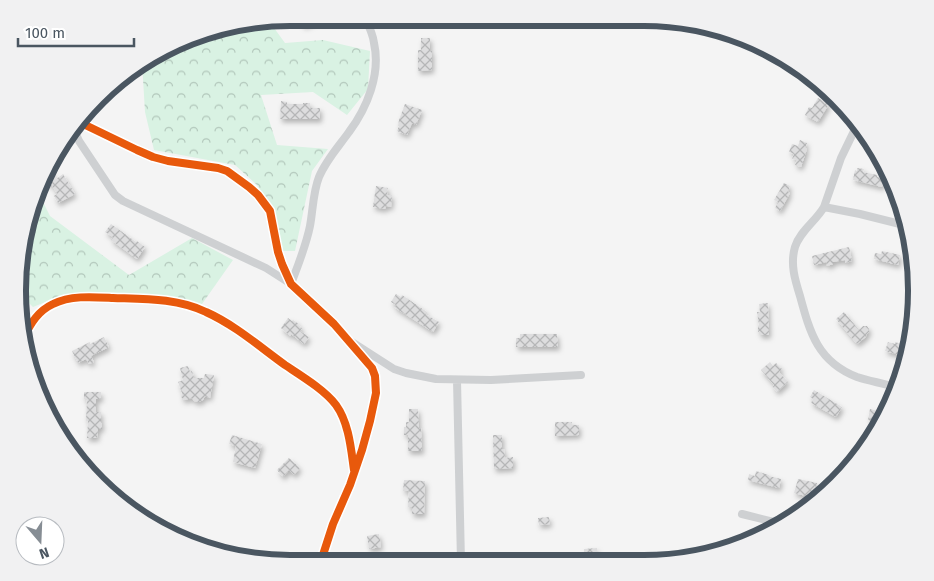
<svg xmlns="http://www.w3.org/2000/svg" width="934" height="581" viewBox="0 0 934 581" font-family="'Fira Sans',sans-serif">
<defs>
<pattern id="forest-crowns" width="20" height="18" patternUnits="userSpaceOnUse" patternTransform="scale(1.25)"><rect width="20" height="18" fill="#d9f2e3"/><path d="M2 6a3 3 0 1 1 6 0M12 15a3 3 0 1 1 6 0" fill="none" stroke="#b2c7bb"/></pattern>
<pattern id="building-cross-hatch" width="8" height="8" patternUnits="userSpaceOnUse" patternTransform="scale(1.25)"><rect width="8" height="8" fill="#ddddde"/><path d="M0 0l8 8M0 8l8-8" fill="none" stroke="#b5b6b7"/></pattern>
<filter id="shadow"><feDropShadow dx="2" dy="3.5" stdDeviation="2.5" flood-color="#0004"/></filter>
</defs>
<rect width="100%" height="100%" fill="#f4f4f4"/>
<path fill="url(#forest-crowns)" d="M269,21L285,43L323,40L370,51L368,89L347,115L313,92L261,95L277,145L328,149L312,171L295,251H283L272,207L257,185L235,165L154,150L145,112L142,62L203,32Z
M38,192L50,216L129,275L192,238L233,260L202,304L103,293L58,297L33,307L18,292V290L32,202Z"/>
<path fill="url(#building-cross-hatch)" filter="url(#shadow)" d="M299,18H320L304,26Z
M421,38H430V51H432V70L418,71V50H421Z
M818,98L829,104L818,122L805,115L809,107L812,108Z
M281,101L287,102V104H303V103H310V108H320V119H280Z
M405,104L422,110L416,125L412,123L407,135L397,131L399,126H398L399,120Z
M800,140L807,143L805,148L807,149L801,167L795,165L797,160L792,159L794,154L789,152L792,144L798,146Z
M857,168L864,169L863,172L877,175V177L884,178L882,187L853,180L855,170L857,171Z
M50,169L56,179L63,174L75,194L58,203L54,196L57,194L51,183L48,185L45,179Z
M784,183L790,186L788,192L790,193L780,211L775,208L778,202L774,200Z
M376,186L388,188L387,195H392L391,207L386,206L385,209L373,207Z
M111,224L136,242L137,241L145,247L137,259L111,240L113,237L105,232Z
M849,247L852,261L845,263V260L833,262V264L827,266L826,262L814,265L812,256Z
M882,251L900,255L898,265L874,259L875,253L881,254Z
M396,294L401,297L402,295L427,312L425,314L439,322L433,332L394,307L396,305L391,302Z
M768,303L769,335H760V331L758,332V326L759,325L757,312H760L759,304Z
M844,312L859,330L863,326H867L869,329V332L866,335L867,336L857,344L836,319Z
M288,318L292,321L293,320L299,324L298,325L302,328L300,331L309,337L304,344L291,334L290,336L281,328Z
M520,334H557L558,347H516V338H520Z
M104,337L109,347L91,356L94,362L89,364L86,359L78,363L72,351L90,342V344Z
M888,342L895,344V342L908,346L907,357L885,351Z
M770,362L773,366L776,363L782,369L779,372L788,382L777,392L773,387L774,385L761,370Z
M188,366L190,372L192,371L194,378H204L205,374L214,375L210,398L205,396L203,400L199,402L194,401L192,398L184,400L181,397L182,393L178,382L183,380L180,368Z
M814,390L842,407L836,417L811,403L813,399L810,397Z
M84,392H101V399H96V412H101V422H102V429H98L97,438H87L88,421H86L87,399H84Z
M409,409H418L419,428H421L422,451H408V435H404V427H406V422H409Z
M870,409L882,412L877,422L868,420Z
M555,422H572V425H579V435L555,436Z
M232,435L262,444L255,468L233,462L236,446L229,444Z
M493,435H502V450L504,449L505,458L513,457V468L494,469Z
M289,458L300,468L294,475L289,470L283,477L277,470Z
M756,471L769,475V476L781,479L779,488L748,480L749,474L755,476Z
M798,479L817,483L816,490L824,492L819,498L814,497V498L794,493Z
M404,480L425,481L424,514H412V507H408L409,491H403Z
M549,517L550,524L539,525L538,518Z
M379,534L381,547L369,549L367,536Z
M597,548V561H584V549Z
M552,557H570L571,563L552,562Z"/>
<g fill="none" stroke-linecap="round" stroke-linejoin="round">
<path stroke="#ced0d2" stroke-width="8" d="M77,121L137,150L153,157L168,161L218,168L227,171L249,187L258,195L270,211L278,252L282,264L291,284L334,324L372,368L375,376L376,393L370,421L362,450L350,485L333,524L321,561
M73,127L79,141L115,195L123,201L266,268L291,284C298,265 306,246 310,226C313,210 313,192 319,177C326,160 339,146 349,132C367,108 381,74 374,43C373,34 369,26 365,18
M856,127L841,158L824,207C816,221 800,231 795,247C790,264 795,280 800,296C810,333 818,362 857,377C869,381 882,383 895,387
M824,207L860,214L904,225
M24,337C31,323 38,311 53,304C73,294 99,297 121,298C137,299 154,299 170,301C183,303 195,307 207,312C235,325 260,347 286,365C301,375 326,390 336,405C349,424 351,449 354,471
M352,342L394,369L406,373L436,379L491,380L581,375
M457,380L461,562
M742,514L782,524"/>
<defs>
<path id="cycleway" d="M77,121L137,150L153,157L168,161L218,168L227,171L249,187L258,195L270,211L278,252L282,264L291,284L334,324L372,368L375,376L376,393L370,421L362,450L350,485L333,524L321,561
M24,337C31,323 38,311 53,304C71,295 94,297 113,298C144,299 177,298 206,312C235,325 260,347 285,365C300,375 325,390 336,405C349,423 351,449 354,470"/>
</defs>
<use href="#cycleway" stroke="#fff" stroke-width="11"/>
<use href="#cycleway" stroke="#e8590c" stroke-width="8"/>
</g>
<path d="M0 0H934V581H0ZM290 26H644A264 264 0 0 1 908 290V291A264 264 0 0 1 644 555H290A264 264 0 0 1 26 291V290A264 264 0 0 1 290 26Z" fill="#f1f1f2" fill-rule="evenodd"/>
<path fill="none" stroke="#4a5661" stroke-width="6" d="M290 26H644A264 264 0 0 1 908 290V291A264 264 0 0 1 644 555H290A264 264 0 0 1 26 291V290A264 264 0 0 1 290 26Z"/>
<g transform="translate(40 541) rotate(161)"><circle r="24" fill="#ffffff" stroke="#b7bbc0"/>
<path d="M0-4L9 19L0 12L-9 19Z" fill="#868d94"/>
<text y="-8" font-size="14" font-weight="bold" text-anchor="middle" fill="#4a5661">N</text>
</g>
<path d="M18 38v8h116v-8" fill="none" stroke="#4a5661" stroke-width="2.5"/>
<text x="25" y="38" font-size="15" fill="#4a5661" stroke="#ffffff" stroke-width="4" paint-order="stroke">100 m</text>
</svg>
